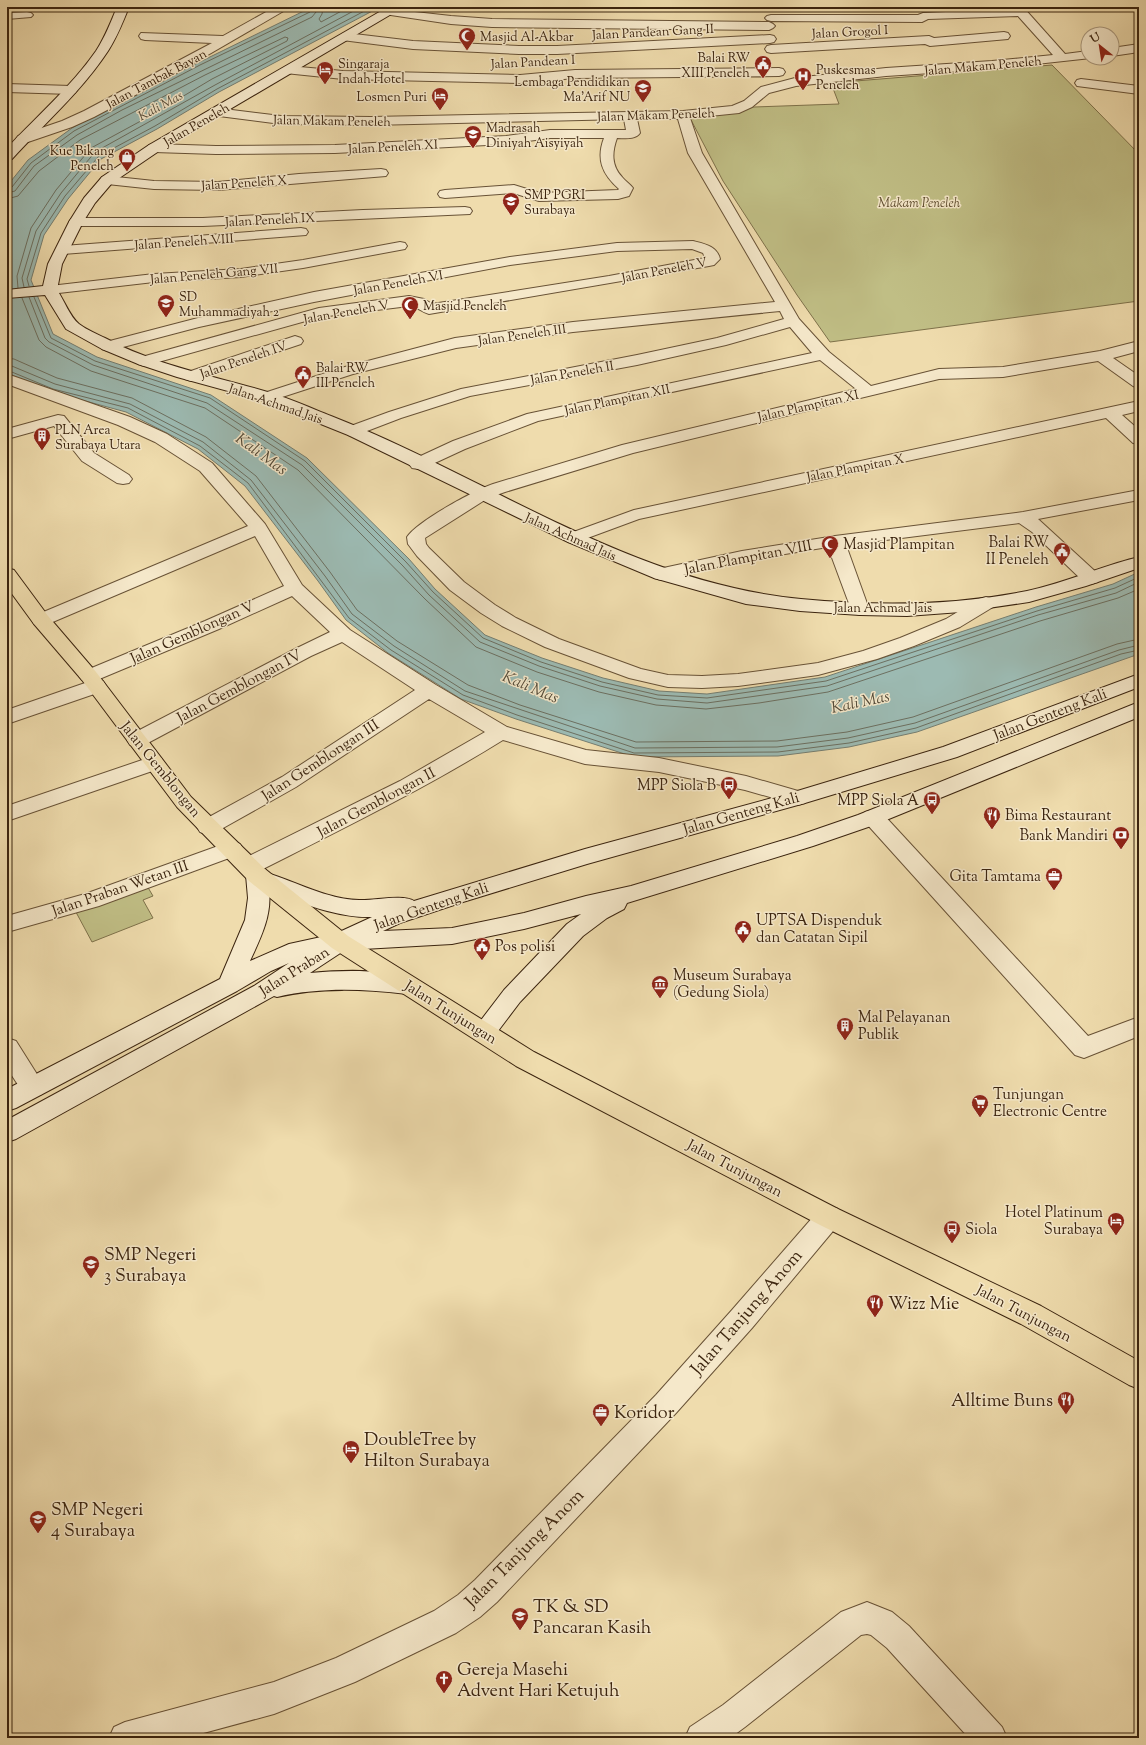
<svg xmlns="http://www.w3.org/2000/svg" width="1146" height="1745" viewBox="0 0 1146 1745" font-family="'Sorts Mill Goudy',serif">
<rect width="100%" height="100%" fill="#efdcad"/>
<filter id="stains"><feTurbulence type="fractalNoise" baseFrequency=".005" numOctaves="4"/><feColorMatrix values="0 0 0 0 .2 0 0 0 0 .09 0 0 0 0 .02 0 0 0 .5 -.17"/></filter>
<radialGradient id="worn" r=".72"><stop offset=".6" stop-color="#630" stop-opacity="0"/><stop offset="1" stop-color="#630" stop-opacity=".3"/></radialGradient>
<path fill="#c0be85" stroke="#7e714a" d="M1052,65L1139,154V301L830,342L797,295L723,181L690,118L726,114L754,107L839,104L831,83Z
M140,874L153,896L143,900L153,918L92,942L70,901Z"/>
<path fill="#9cbab2" stroke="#757e71" d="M312,7H380L219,92L157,129L101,159L68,199L44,235L31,280L53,334L97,357L211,395L307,458L409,559L435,589L485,635L542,658L603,678L659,691L707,694L825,677L1036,607L1113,584L1139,572V654L917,732L849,747L778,756L634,757L516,719L461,699L388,653L346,620L318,581L245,486L198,449L126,412L52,392L7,373V186L28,160L72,128L118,102Z"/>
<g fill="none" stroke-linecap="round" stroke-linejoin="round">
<path stroke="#6c6f60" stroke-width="1" d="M323,7L322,14L319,19L321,22L349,7
M7,188L12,187L31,163L74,131L200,65L310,12L312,7
M7,193L15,191L34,166L77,135L122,110L312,17L316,12L317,7
M7,199L18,196L39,171L80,140L205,75L285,37L288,38L287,41L212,79L150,116L91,148L56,190L31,228L17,276L18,288
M29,286L27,279L41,233L65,196L99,156L155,126L217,89L372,7
M24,287L22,278L36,231L61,193L95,152L215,85L361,7
M29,297L45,338L49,342L93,365L207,403L302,465L403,566L429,595L480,642L539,666L600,686L657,699L707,703L827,686L1038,615L1116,593L1139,582
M34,297L51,338L95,361L210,398L305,461L406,562L433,592L483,638L541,662L602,682L658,695L707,698L826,681L1037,611L1115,588L1139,577
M22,298L39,340L46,347L91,371L205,408L298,470L425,599L476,647L537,672L599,692L656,705L706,709L759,703L828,692L1040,621L1118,598L1139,589
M7,358L14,359L57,378L132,398L206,437L256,476L330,572L357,610L397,641L468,685L520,705L636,742L777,741L847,732L913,717L1117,644L1139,639
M7,364L55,384L130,404L203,442L251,480L325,576L352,614L394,646L465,691L635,748L777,747L848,738L915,723L1119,650L1139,645
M7,370L53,389L128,408L200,446L248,483L349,618L391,650L463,695L517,715L634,753L778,752L849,743L916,728L1121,654L1139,650"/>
<defs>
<path id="street" d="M275,7H289L287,9L175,74L94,117L72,127L28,142H18L16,139L18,136L62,121L84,111L212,43L145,40L141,39L139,36L141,33L223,36Z
M1011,7H1023L1065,54L1088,51V58H1091L992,69L886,76L796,86L769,93L752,107L739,113L690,118L702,153L799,319L829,352L871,386L939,369L1003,367L1100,351L1139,341V351L1113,358L1139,376V388L1133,386L1098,361L1003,377L939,379L633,453L505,492L488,498L425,538L426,544L429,548L464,582L495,605L516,618L559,639L641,669L668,675L702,676L738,674L818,663L863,651L900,638L946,619L979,599L986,597L993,599L995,603L993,607L960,627L914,646L877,659L818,675L738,686L702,688L668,687L629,678L545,647L502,626L481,613L450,590L417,556L408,544L407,537C418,521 473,491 493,484L622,445L856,389L820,360L538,421L465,449L424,468L418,469L412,468L409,464L412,460L453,441L527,414L812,353L790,327L726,345L637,365L470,396L401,418L354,436L348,435L346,431L348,427L389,412L461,389L637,355L717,338L784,319L780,311L573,332L456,348L353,374L273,400L267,402L261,400L259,397L261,394L341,368L455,338L573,322L775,302L688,153L678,119H637L640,133C635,140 625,138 617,138C612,152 611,165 622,177C625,181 630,184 633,188L629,196L618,199L539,201L513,193L445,198L440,197L438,194L440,191L445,190L514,185L540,193L618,190L619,189C602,174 596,159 604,138H550L506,144L335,153L216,154L154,152L149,151L147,148L149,145L154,144L216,146L335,145L506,136L550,130H626L624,119L371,125L281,124L211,115L210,112L211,109L216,108L281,116L371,117L683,111L732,106L744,101L761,87L795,78L886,68L992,61L1053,55L1018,16L928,19L922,22L771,21L767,20L765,18L767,16L771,15H918L923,13L1013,9Z
M388,9L451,16L492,19L769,22L773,24L775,26L773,28L769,30L492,27L451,24L384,14L382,12L384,10Z
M27,12L31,13L33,15L31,17L7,19V13Z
M1004,32L1008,33L1010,36L1008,39L930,46L925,44L771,53L767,52L765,49L767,46L771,45L929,36L934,38Z
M346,33L413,41L519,46H557L770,35L774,36L776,39L774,42L770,43L557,54H519L413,49L342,40L340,37L342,34Z
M1139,44V52L1112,56V48Z
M289,66L343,71L520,75L575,70L779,68L783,69L785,72L783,75L779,76L575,78L520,83L343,79L285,73L283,70L285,67Z
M1081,79L1139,86V94L1077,86L1075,83L1077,80Z
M7,84L71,86L75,87L77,90L75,93L71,94L7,92Z
M381,169L386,170L388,173L386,176L218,190L154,189L107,184L102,183L100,180L102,177L107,176L154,181L218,182L299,174Z
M465,207L470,208L472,211L470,214L203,226H76L71,225L69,222L71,219L76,218H203L363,210Z
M301,228L306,229L308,232L306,235L63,254L58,253L56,250L58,247L63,246Z
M693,241C705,244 717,246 720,259L714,265L709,266L429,314C421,312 417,306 409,306L320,317L144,366L138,364L136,361L138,358L319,308L409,296L424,299L432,304L609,276L705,258L703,253L692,249L617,251L510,265L314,302L199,327L108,351L102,349L100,346L102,343L198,318L314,292L510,257L617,243Z
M400,242L405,243L407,246L405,249L303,268L241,277L154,282L50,294L45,293L43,290L45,287L50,286L154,274L241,269L303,260Z
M295,336L301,338L303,341L301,344L197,379L191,381L185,379L183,376L185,373Z
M7,374L130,417L167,434L212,463L265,524L302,585L350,630L436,685L507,727L586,750L659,758L746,776L805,793L809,798L805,803L798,805L745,790L659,772L585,764L503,740C424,789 340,830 257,872L249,874L241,872L238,866L241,860L400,781L485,732L429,699L296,787L216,832L208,835L200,832L197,827L200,822L282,777L415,690L342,642L311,656L144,745L137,747L130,745L127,740L130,735L297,648L330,632L292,596L219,629L97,680L103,681L106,686L103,691L7,724V710L88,682L82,680L79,676L82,672L205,621L284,586L255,536L48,624L41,626L34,624L32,620L34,616L248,526L200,471L155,442L118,425L7,384Z
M1139,401V411L1122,415L1139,430V444L1133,443L1106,418L639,519L574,543L568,542L565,538L568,534L634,510Z
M58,415L64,416L94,453L129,475L132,479L129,483L123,484L117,483L82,461L54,426L7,439V429Z
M1139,490V500L1038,519L1098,574L1100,578L1098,582L1091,584L1084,582L1032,532L1019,523L846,545L869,609L867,613L860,615L853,613L851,609L828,547L742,561L661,580L654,578L652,574L654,570L742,551L835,536L1023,512Z
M154,756L161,758L164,763L161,768L7,821V806Z
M873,810L881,812L1088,1036L1139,1017V1036L1084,1058L1075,1055L865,822L862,817L865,812Z
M232,841L240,844L243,849L240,854L99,906L7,932V916L85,894Z
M7,1038L16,1041L45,1087L42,1094L33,1097L24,1094L7,1068Z
M829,1206L838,1209L842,1217L838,1225L752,1328L676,1413L497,1602L480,1617L456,1633L355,1682L274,1714L185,1738H109L114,1727L125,1722L274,1682L336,1658L434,1611L458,1595L475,1580L656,1395L732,1310L820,1209Z
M867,1602L892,1612L909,1626L1002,1727L1007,1738H969L887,1648L871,1635L867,1634L861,1635L745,1727L730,1738H685L690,1727L723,1705L841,1612Z"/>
<path id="secondary" d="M117,7H129C123,22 117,37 108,51C81,92 44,124 12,159L7,160V148C37,116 71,87 96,51C105,37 111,22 117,7Z
M388,7H402L400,9L159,151L112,183L95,203L83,222L62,264L57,290C64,300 70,317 79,324C87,330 97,334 105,338C157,366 215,376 271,393C291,399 311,408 331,416C487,477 630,583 801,599C876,606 953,606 1027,591C1066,583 1101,566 1139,557V568L1086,586L1029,602L961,612L907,616L860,615L800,611L746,604L654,578L568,542L348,435L261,400L177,377L138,364L102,349L66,329L45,295L7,298V290L43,286L48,264L69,222L84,198L102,177L149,145Z
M1139,674V687L957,757L805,803L587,864L463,902L400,923L383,931L452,928L524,913L586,896L631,886L797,836L858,815L1139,702V717L874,825L813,846L627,903L624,909L607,918L583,936L520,1002L492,1039L484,1041L476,1039L472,1032L504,990L567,924L581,914L524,929L452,944L345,950L310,973C341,970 385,969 415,979L419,985L415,991L407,994C363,989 321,987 277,997L274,996L16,1139L7,1142V1120L254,986L289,963L271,971L237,991L16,1108L7,1111V1089L220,979L245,920L248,898L246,875L249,869L257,867L265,869L267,873C297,882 326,899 359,900C373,901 403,894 414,901L585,849L794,792L943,747ZM269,891C303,903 336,918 372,917L335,934L289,944L250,961C260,939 272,916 269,891Z"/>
<path id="primary" d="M7,568L14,570L48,616L96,672L191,797L265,869L348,936L534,1052L838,1209L1041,1306L1139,1361V1389L1129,1385L1021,1324L820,1225L516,1066L332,948L249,881L177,807L82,680L34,624L7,587Z"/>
</defs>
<use href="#street" stroke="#685236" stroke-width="2"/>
<use href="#secondary" stroke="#3b240f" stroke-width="2"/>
<use href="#primary" stroke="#3b240f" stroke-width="2"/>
<use href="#street" fill="#f5e8ca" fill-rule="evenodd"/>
<use href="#secondary" fill="#f5e8ca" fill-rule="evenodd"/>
<use href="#primary" fill="#efdcad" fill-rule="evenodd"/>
</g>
<defs>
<symbol id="mosque-pin" viewBox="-11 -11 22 30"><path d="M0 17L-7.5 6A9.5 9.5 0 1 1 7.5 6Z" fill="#8f2418" stroke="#f5e8ca"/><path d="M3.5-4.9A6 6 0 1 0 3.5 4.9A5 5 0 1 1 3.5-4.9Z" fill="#fff"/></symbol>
<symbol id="civic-pin" viewBox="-11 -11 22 30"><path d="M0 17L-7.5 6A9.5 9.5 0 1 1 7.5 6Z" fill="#8f2418" stroke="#f5e8ca"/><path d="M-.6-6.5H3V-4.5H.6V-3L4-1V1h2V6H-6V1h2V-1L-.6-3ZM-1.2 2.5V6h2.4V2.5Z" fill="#fff"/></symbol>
<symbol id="hotel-pin" viewBox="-11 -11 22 30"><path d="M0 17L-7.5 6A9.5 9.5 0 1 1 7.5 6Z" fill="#8f2418" stroke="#f5e8ca"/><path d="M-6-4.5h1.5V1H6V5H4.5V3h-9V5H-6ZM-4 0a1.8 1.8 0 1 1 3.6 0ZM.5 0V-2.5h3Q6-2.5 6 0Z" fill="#fff"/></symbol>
<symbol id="hospital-pin" viewBox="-11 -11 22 30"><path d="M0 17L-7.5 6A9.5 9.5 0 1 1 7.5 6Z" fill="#8f2418" stroke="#f5e8ca"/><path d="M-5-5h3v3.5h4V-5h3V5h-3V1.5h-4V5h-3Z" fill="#fff"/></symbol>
<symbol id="school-pin" viewBox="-11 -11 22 30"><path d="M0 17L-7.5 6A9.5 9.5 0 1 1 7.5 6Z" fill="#8f2418" stroke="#f5e8ca"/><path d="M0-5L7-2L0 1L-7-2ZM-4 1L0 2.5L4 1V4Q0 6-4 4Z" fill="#fff"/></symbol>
<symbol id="shop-pin" viewBox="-11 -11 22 30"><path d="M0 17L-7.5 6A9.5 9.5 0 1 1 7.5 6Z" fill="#8f2418" stroke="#f5e8ca"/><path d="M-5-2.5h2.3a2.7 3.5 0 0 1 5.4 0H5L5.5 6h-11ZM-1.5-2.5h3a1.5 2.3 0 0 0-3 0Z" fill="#fff"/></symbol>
<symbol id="building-pin" viewBox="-11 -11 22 30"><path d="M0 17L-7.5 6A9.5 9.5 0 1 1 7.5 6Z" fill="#8f2418" stroke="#f5e8ca"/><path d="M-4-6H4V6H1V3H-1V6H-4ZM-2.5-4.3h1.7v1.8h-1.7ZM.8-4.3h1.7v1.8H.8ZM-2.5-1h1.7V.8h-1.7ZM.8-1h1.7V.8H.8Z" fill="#fff"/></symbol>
<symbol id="bus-pin" viewBox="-11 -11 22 30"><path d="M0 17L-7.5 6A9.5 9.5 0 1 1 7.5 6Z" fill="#8f2418" stroke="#f5e8ca"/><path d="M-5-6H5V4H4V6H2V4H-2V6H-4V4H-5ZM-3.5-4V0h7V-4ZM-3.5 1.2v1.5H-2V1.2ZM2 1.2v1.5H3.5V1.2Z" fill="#fff"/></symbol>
<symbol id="restaurant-pin" viewBox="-11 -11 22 30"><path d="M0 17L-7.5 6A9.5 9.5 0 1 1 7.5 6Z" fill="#8f2418" stroke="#f5e8ca"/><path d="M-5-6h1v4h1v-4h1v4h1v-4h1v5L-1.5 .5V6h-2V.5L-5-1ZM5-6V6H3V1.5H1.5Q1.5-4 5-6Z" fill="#fff"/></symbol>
<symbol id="bank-pin" viewBox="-11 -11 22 30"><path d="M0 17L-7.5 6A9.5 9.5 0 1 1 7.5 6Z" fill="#8f2418" stroke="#f5e8ca"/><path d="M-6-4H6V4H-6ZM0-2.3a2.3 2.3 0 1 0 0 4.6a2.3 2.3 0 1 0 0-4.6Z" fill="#fff"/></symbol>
<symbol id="office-pin" viewBox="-11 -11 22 30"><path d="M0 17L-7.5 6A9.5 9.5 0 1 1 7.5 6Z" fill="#8f2418" stroke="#f5e8ca"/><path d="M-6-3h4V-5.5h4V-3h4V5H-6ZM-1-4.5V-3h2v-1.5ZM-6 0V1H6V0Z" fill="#fff"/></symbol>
<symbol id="museum-pin" viewBox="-11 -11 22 30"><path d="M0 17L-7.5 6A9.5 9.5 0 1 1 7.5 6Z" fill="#8f2418" stroke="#f5e8ca"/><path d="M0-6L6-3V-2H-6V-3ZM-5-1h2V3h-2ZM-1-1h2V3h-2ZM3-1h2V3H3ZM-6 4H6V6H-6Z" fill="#fff"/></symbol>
<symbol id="supermarket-pin" viewBox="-11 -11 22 30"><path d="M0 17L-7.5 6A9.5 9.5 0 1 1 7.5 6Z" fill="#8f2418" stroke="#f5e8ca"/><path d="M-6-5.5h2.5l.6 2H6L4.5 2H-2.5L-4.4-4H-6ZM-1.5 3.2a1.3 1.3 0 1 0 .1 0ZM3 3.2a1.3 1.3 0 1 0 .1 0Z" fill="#fff"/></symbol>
<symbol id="church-pin" viewBox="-11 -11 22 30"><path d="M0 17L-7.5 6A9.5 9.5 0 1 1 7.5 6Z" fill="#8f2418" stroke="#f5e8ca"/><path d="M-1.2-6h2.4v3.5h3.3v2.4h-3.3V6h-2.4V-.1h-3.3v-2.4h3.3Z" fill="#fff"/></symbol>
</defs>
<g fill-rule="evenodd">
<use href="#mosque-pin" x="457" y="26" width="20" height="27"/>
<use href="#civic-pin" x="753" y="54" width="20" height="27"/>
<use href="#hotel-pin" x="315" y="60" width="20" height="27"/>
<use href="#hospital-pin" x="793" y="66" width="20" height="27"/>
<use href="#school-pin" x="633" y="78" width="20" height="27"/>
<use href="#hotel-pin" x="430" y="86" width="20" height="27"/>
<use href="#school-pin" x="463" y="124" width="20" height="27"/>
<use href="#shop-pin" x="117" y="147" width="20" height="27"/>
<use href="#school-pin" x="501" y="191" width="20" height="27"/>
<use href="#school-pin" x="156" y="293" width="20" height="27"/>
<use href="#mosque-pin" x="400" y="295" width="20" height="27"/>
<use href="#civic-pin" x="293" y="364" width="20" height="27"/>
<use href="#building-pin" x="32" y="426" width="20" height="27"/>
<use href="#mosque-pin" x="820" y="534" width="20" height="27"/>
<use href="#civic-pin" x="1052" y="541" width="20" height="27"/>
<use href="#bus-pin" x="719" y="775" width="20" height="27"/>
<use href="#bus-pin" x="922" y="790" width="20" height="27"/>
<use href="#restaurant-pin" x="982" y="805" width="20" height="27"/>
<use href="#bank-pin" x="1111" y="825" width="20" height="27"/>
<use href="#office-pin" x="1044" y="866" width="20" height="27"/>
<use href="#civic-pin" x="733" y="919" width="20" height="27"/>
<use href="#civic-pin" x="472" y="936" width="20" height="27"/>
<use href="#museum-pin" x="650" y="974" width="20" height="27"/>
<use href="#building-pin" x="835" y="1016" width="20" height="27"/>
<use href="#supermarket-pin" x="970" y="1093" width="20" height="27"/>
<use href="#hotel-pin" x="1106" y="1211" width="20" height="27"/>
<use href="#bus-pin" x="942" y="1219" width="20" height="27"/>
<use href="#school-pin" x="81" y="1254" width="20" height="27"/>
<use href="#restaurant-pin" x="865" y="1293" width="20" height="27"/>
<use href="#restaurant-pin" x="1056" y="1390" width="20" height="27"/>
<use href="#office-pin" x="591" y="1402" width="20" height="27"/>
<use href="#hotel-pin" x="341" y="1439" width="20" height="27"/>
<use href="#school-pin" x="28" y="1509" width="20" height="27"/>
<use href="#school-pin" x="510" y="1606" width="20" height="27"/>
<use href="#church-pin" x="434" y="1669" width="20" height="27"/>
</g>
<g text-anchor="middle" stroke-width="3" stroke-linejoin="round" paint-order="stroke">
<g font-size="13" fill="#3b240f" stroke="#f5e8ca">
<text transform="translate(653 31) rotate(-3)" y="5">Jalan Pandean Gang II</text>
<text transform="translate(850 31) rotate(-3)" y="5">Jalan Grogol I</text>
<text transform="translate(533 61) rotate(-3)" y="5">Jalan Pandean I</text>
<text transform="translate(983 65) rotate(-5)" y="5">Jalan Makam Peneleh</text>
<text transform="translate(156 78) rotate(-28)" y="5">Jalan Tambak Bayan</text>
<text transform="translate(656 114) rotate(-2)" y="5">Jalan Makam Peneleh</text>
<text transform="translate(332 120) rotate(1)" y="5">Jalan Makam Peneleh</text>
<text transform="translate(196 124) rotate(-30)" y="5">Jalan Peneleh</text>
<text transform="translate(393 146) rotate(-3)" y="5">Jalan Peneleh XI</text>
<text transform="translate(244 182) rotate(-4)" y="5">Jalan Peneleh X</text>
<text transform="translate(270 219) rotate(-3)" y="5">Jalan Peneleh IX</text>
<text transform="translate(184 241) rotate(-4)" y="5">Jalan Peneleh VIII</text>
<text transform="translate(664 269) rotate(-11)" y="5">Jalan Peneleh V</text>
<text transform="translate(214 273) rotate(-5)" y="5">Jalan Peneleh Gang VII</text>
<text transform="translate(398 282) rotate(-10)" y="5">Jalan Peneleh VI</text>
<text transform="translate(346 311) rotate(-10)" y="5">Jalan Peneleh V</text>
<text transform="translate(522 334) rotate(-8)" y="5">Jalan Peneleh III</text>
<text transform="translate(243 359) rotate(-19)" y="5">Jalan Peneleh IV</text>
<text transform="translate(572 372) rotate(-10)" y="5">Jalan Peneleh II</text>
<text transform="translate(617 399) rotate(-12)" y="5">Jalan Plampitan XII</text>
<text transform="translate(276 403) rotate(19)" y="5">Jalan Achmad Jais</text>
<text transform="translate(808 405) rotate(-13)" y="5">Jalan Plampitan XI</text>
<text transform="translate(855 467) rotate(-11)" y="5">Jalan Plampitan X</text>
<text transform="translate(571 536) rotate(24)" y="5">Jalan Achmad Jais</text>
<text x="883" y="612">Jalan Achmad Jais</text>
</g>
<g font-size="13" fill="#3b240f" stroke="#f5e8ca" text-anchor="start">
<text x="480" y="41">Masjid Al-Akbar</text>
<text x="750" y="62" text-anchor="end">Balai RW<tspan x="750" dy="15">XIII Peneleh</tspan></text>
<text x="338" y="68">Singaraja<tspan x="338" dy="15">Indah Hotel</tspan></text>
<text x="816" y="74">Puskesmas<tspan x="816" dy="15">Peneleh</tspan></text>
<text x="630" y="86" text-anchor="end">Lembaga Pendidikan<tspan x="630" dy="15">Ma'Arif NU</tspan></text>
<text x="427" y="101" text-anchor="end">Losmen Puri</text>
<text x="486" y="132">Madrasah<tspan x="486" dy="15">Diniyah Aisyiyah</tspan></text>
<text x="114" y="155" text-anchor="end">Kue Bikang<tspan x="114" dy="15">Peneleh</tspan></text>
<text x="524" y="199">SMP PGRI<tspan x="524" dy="15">Surabaya</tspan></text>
<text x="179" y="301">SD<tspan x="179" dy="15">Muhammadiyah 2</tspan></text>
<text x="423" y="310">Masjid Peneleh</text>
<text x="316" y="372">Balai RW<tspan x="316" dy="15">III Peneleh</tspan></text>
<text x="55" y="434">PLN Area<tspan x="55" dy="15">Surabaya Utara</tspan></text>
</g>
<g font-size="13" font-style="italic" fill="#534a38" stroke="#f5e8ca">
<text transform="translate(160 105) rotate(-28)" y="5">Kali Mas</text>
</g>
<g font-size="13" font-style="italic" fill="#5c4a2c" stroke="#f5e8ca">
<text x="919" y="207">Makam Peneleh</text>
</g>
<g font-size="15" fill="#3b240f" stroke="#f5e8ca" text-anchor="start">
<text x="1049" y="547" text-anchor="end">Balai RW<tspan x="1049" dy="17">II Peneleh</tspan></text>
<text x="843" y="549">Masjid Plampitan</text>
<text x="716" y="790" text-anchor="end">MPP Siola B</text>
<text x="919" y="805" text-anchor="end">MPP Siola A</text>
<text x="1005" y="820">Bima Restaurant</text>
<text x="1108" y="840" text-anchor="end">Bank Mandiri</text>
<text x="1041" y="881" text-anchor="end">Gita Tamtama</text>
<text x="756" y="925">UPTSA Dispenduk<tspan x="756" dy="17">dan Catatan Sipil</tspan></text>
<text x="495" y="951">Pos polisi</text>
<text x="673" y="980">Museum Surabaya<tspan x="673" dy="17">(Gedung Siola)</tspan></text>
<text x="858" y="1022">Mal Pelayanan<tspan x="858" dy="17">Publik</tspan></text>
<text x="993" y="1099">Tunjungan<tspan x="993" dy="17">Electronic Centre</tspan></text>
<text x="1103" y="1217" text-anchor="end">Hotel Platinum<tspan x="1103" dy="17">Surabaya</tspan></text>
<text x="965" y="1234">Siola</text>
</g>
<g font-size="15" fill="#3b240f" stroke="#f5e8ca">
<text transform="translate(748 557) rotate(-11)" y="5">Jalan Plampitan VIII</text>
<text transform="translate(192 632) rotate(-24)" y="5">Jalan Gemblongan V</text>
<text transform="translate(239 686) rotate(-28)" y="5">Jalan Gemblongan IV</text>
<text transform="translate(1050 714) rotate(-21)" y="5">Jalan Genteng Kali</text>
<text transform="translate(320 760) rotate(-33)" y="5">Jalan Gemblongan III</text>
<text transform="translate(161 769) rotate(51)" y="5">Jalan Gemblongan</text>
<text transform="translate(376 802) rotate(-28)" y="5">Jalan Gemblongan II</text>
<text transform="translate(741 813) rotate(-16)" y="5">Jalan Genteng Kali</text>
<text transform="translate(120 888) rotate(-19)" y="5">Jalan Praban Wetan III</text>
<text transform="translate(431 906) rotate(-19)" y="5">Jalan Genteng Kali</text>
<text transform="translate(294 971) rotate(-32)" y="5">Jalan Praban</text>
<text transform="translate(451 1012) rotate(32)" y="5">Jalan Tunjungan</text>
<text transform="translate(735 1168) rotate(28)" y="5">Jalan Tunjungan</text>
<text transform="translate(1024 1313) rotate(28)" y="5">Jalan Tunjungan</text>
</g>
<g font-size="16" font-style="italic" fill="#534a38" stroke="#f5e8ca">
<text transform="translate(262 453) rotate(36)" y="6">Kali Mas</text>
<text transform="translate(531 686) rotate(23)" y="6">Kali Mas</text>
<text transform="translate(860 701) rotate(-12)" y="6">Kali Mas</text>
</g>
<g font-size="18" fill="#3b240f" stroke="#f5e8ca" text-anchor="start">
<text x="104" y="1260">SMP Negeri<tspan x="104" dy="21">3 Surabaya</tspan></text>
<text x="888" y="1309">Wizz Mie</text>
<text x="1053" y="1406" text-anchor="end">Alltime Buns</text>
<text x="614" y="1418">Koridor</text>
<text x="364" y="1445">DoubleTree by<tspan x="364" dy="21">Hilton Surabaya</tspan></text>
<text x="51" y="1515">SMP Negeri<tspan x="51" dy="21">4 Surabaya</tspan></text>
<text x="533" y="1612">TK &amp; SD<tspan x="533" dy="21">Pancaran Kasih</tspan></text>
<text x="457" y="1675">Gereja Masehi<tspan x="457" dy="21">Advent Hari Ketujuh</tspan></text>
</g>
<g font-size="18" fill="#3b240f" stroke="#f5e8ca">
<text transform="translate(746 1312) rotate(-49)" y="6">Jalan Tanjung Anom</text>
<text transform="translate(524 1548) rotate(-45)" y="6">Jalan Tanjung Anom</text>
</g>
</g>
<rect width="1146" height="1745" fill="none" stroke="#efdcad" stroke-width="24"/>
<rect x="8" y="8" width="1130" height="1729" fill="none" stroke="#3b240f" stroke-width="2"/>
<rect x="12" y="12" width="1122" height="1721" fill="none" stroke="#3b240f"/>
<g transform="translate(1100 46) rotate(330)"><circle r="19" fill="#f5e8ca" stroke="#ab9a7f"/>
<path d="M0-3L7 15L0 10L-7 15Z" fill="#8f2418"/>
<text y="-6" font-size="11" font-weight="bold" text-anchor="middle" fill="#3b240f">U</text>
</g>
<rect width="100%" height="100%" filter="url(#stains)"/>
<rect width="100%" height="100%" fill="url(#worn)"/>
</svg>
